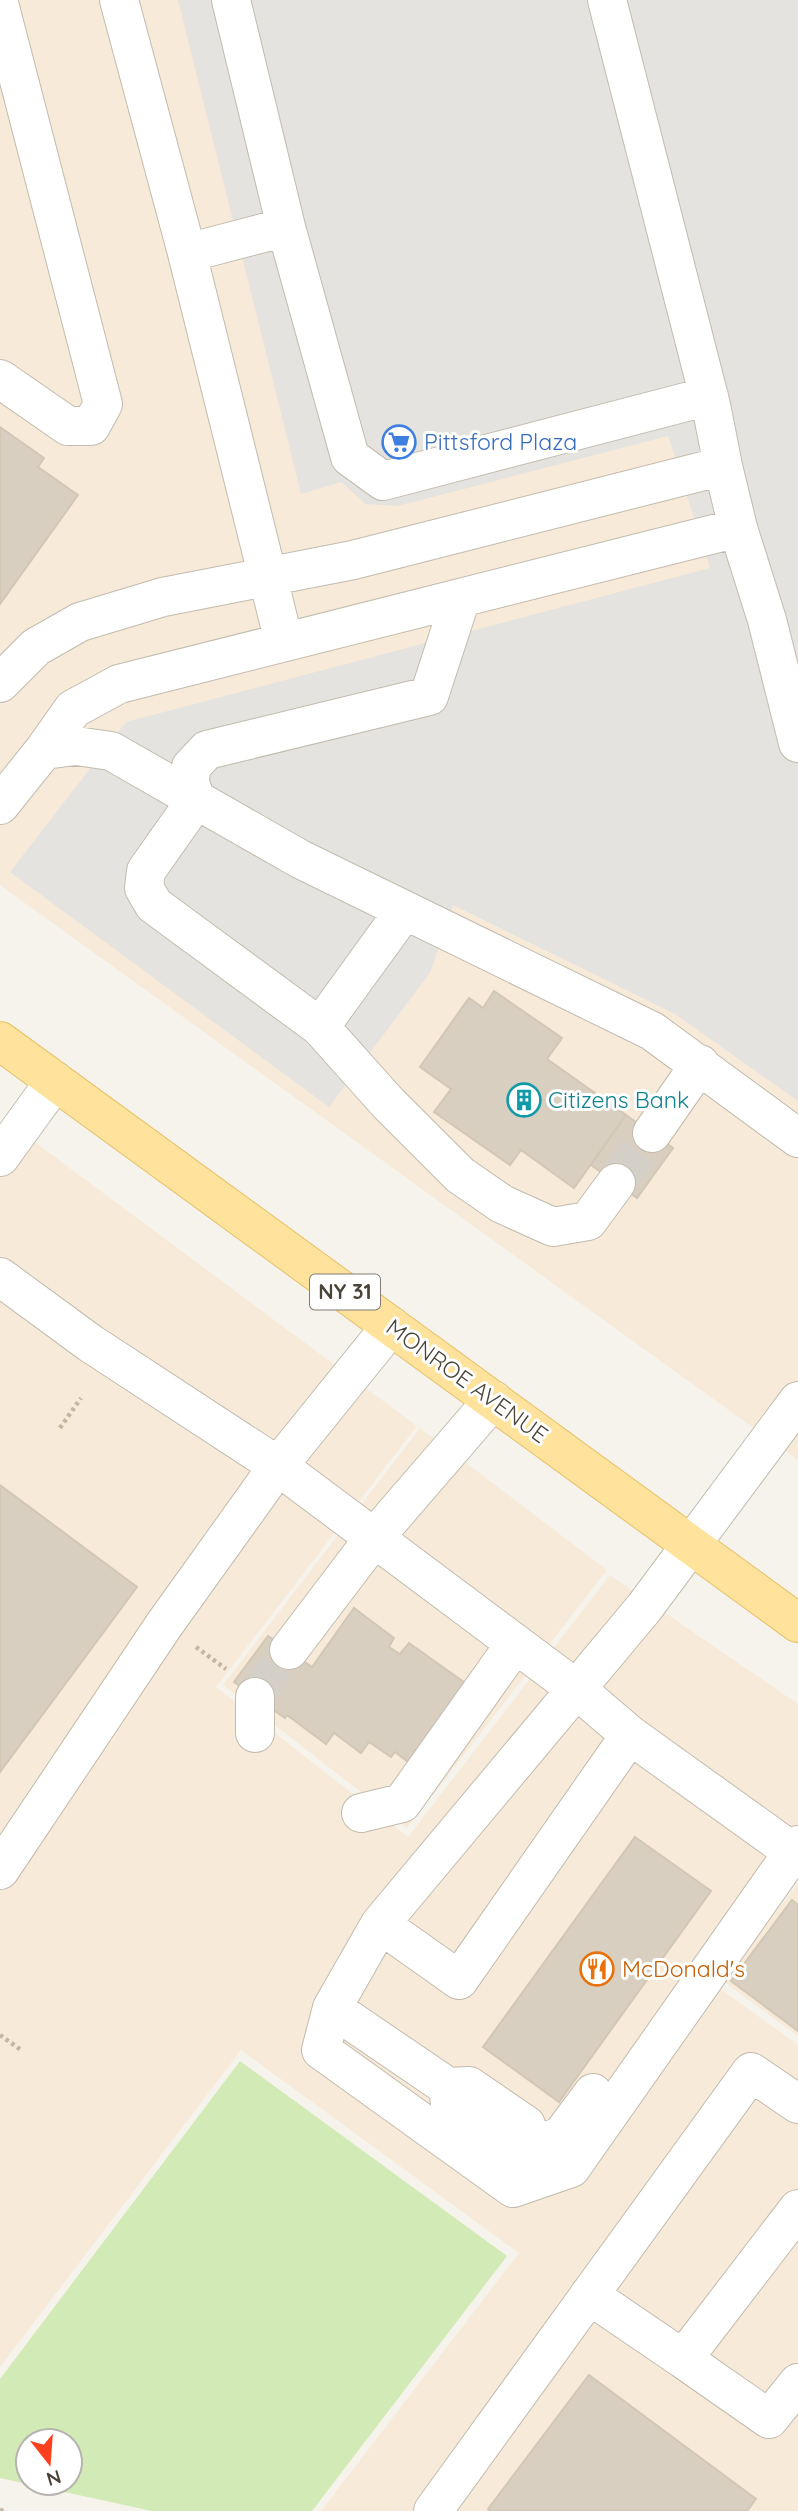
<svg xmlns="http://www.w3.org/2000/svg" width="798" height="2511" viewBox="0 0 798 2511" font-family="Quicksand,sans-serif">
<rect width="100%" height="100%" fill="#f6f3ec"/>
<path fill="#f7ead8" d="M0,0H798V1460L0,885Z
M13,1126L417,1426L216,1687L408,1837L610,1575L798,1704V1871L712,1983L798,2045V2511H321L519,2253L241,2050L0,2367V1142Z
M420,1428L607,1570L407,1828L223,1685Z
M798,1883V2036L723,1981Z"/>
<path fill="#d2eab5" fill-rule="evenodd" d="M240,2061L507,2256L312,2511H152L0,2478V2379ZM28,2441H70V2483H28Z"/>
<path fill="#e5e3e0" d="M178,0H798V1101L675,1014L453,905L430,973L329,1107L10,872L126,722L710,568L668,436L398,506L366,504L341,482L301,494Z"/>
<path fill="#d8cfc1" stroke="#d3c7b4" stroke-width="2" d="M0,427L44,458L38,467L78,495L0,604Z
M494,991L562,1038L547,1059L626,1115L574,1188L521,1150L510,1165L434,1112L451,1089L420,1067L469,998L483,1008Z
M626,1115L673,1148L637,1198L591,1165Z
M0,1485L137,1587L0,1772Z
M354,1608L394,1638L389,1647L400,1654L409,1643L468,1685L412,1765L395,1752L391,1757L369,1742L361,1753L334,1733L326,1744L287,1715L285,1718L234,1682L268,1636L312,1667Z
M635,1837L711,1891L559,2102L483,2047Z
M792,1900L798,1905V2031L731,1981Z
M589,2375L756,2499L747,2511H491L488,2509Z"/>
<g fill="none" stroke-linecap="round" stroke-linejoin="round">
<path stroke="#d4d0c8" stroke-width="38" stroke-dasharray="38 19" stroke-linecap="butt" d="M616,1183L652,1133
M255,1697L289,1650"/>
<defs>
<path id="minor" d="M119,0L187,253L284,642
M231,0L286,227
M607,0L711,405L723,466L738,528L767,620L798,743
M0,7L103,404L91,426H68L0,379
M187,253L286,227L350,457L383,481L709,396
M0,683L36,647L80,622L163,597L353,560L723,466
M44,750L76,746L111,751L300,859L652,1031L798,1138
M196,800L146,871L144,888L154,905L320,1027L404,911
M196,800L190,783L191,767L207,750L429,696L461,598
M0,805L44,750L73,709L119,684L738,528
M320,1027L388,1103L460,1175L502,1204L553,1227L588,1221L616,1183
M652,1133L700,1064
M0,1157L55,1081
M0,1277L90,1343L278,1466L575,1688L630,1735L793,1852
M798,1401L644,1608L380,1924L332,2008L321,2050L513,2188L571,2168L798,1845
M289,1650L374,1538L493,1400
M255,1733V1697
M361,1813L402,1803L515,1644
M0,1870L164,1625L278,1466L391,1326
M380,1924L459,1980L630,1735
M332,2008L448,2087L451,2113L510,2154L561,2136L593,2093
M448,2087L469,2086L526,2125L533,2147
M798,2209L683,2359L769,2419L798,2383
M589,2295L683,2359
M433,2511L751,2072L798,2104"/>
<path id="major" d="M0,1041L798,1623"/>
</defs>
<use href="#minor" stroke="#c2bbae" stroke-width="40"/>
<use href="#major" stroke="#e6c16a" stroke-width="40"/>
<path stroke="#c4b79f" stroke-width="4.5" stroke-dasharray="3.5 3.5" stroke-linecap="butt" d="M60,1428L81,1398
M196,1647L226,1669
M0,2035L21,2050
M0,2510L4,2511"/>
<use href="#minor" stroke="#fff" stroke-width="38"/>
<use href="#major" stroke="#ffe39c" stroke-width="38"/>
</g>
<defs>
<symbol id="supermarket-ring" viewBox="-11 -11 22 22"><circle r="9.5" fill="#fff" stroke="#3f7fe0" stroke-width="1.5"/><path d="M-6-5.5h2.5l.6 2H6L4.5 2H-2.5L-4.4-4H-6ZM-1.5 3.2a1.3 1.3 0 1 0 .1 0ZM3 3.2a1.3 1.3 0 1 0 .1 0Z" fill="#3f7fe0"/></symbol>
<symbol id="building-ring" viewBox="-11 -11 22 22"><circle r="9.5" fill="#fff" stroke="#0f9aa8" stroke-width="1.5"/><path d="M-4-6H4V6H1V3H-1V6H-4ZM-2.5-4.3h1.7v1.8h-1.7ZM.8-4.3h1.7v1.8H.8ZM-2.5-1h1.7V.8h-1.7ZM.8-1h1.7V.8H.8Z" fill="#0f9aa8"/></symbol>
<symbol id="restaurant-ring" viewBox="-11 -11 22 22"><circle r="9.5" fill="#fff" stroke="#e8710a" stroke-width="1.5"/><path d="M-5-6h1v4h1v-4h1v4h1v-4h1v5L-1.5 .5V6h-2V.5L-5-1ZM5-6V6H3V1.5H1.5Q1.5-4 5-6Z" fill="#e8710a"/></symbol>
</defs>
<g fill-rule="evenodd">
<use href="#supermarket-ring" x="380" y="423" width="38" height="38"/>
<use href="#building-ring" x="505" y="1081" width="38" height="38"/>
<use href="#restaurant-ring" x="578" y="1950" width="38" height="38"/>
</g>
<g text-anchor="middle" stroke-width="6" stroke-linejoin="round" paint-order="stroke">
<rect fill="#fff" stroke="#817c74" stroke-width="2" x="310" y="1274.5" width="70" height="35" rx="5"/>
<g font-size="21" font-weight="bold" fill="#4b4439">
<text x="345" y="1299">NY 31</text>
</g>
<g font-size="23" fill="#366cbe" stroke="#fff" text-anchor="start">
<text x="424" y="450">Pittsford Plaza</text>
</g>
<g font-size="23" fill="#0d838f" stroke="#fff" text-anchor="start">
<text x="548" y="1108">Citizens Bank</text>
</g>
<g font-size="23" fill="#4b4439" stroke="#fff">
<text transform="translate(467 1381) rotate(36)" y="8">MONROE AVENUE</text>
</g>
<g font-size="23" fill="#c56008" stroke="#fff" text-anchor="start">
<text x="622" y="1977">McDonald's</text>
</g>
</g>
<g transform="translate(49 2462) rotate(163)"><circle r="33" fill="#ffffff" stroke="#b7b4b0" stroke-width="2"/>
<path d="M0-5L12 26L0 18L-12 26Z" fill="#fc3f1d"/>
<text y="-10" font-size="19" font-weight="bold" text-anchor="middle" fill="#4b4439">N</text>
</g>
</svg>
